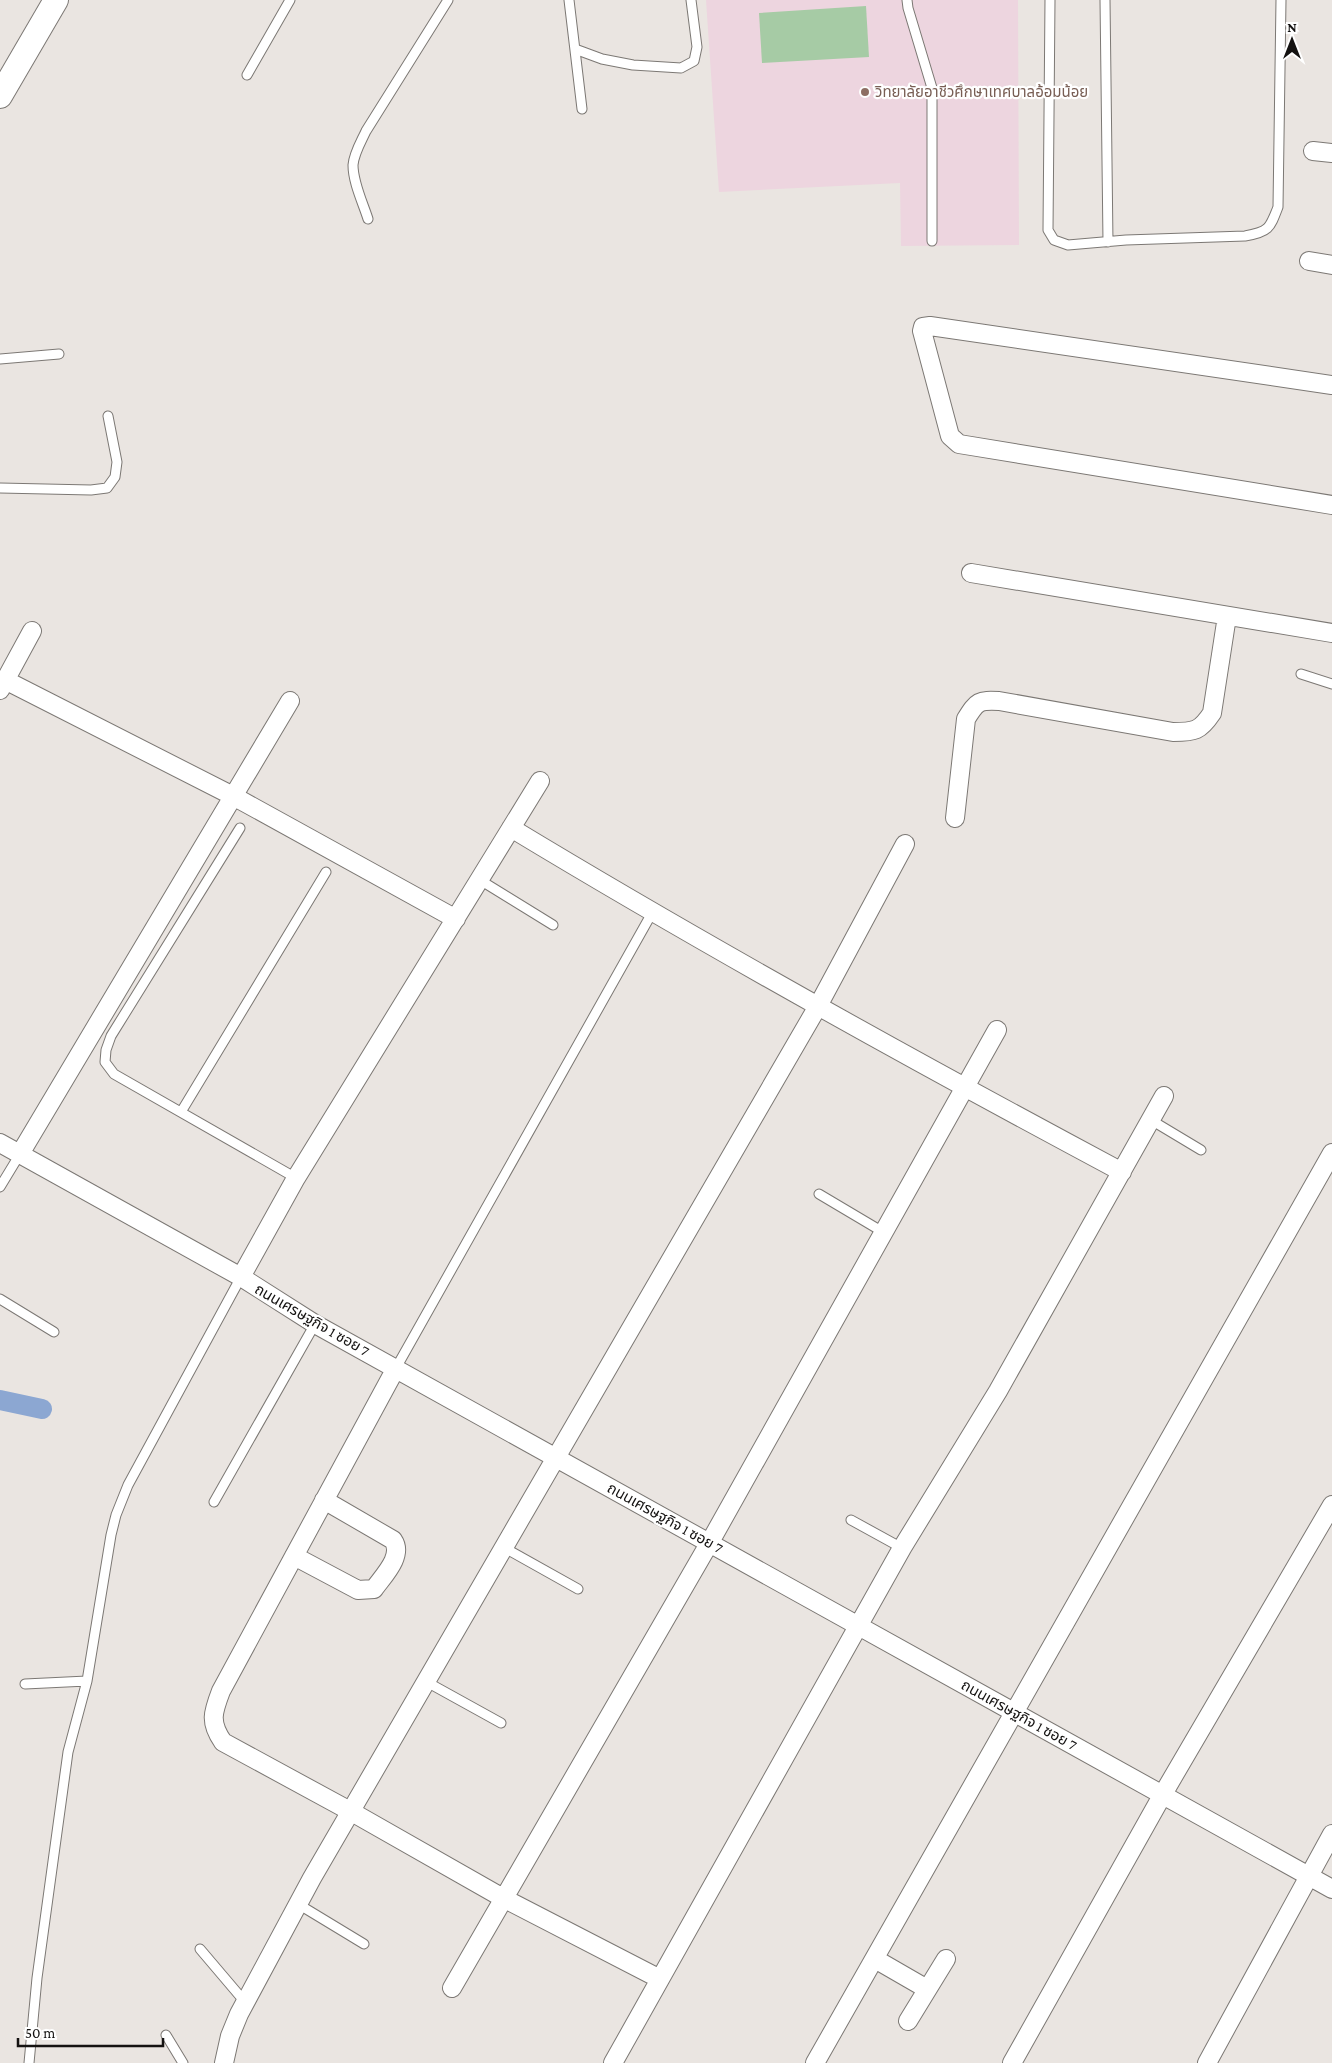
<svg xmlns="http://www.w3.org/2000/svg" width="1332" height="2063" viewBox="0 0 1332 2063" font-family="'Crimson Pro','Noto Sans Thai',serif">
<rect width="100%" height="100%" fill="#eae5e1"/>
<path fill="#edd5df" d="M706,0H1018L1019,245L901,246L900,183L719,192Z"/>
<path fill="#a6cba5" d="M866,6L869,57L762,63L759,13Z"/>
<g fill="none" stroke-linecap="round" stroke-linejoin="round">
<path stroke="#8ca7d2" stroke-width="20" d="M0,1400L42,1409"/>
<defs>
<path id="service" d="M569,0L582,109
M907,0L908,8L932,88V241
M1050,0L1048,230L1054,240L1068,245L1126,240L1245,236C1269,232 1270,228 1278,207L1281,0
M1105,0L1108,242
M575,49L602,59L633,65L681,68L694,61L697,47L691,0
M247,75L290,0
M368,219C363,203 353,183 353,165C354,153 361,142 366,131L448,0
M0,359L59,354
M0,488L91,490L107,488L115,477L117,462L108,416
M1301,674L1332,684
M240,828L111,1036L106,1050L105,1062L114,1074L296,1178
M480,880L553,925
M181,1112L326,872
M1151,1120L1201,1150
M0,1187L20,1154
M819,1194L883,1232
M0,1299L54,1332
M396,1368L652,913
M214,1502L315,1324
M851,1520L902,1548
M503,1547L578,1589
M425,1681L501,1723
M25,1684L87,1681
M298,1904L364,1944
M200,1949L245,2002
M166,2035L183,2063
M29,2063L37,1978L68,1752L87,1681L111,1535L116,1515L128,1485L241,1277"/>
<path id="minor" d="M1313,151L1332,153
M1309,261L1332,265
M1332,385L930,326L923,327L922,331L950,436L959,444L1332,505
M971,573L1332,633
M5,680L233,796L456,919
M0,690L32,631
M955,818L966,719C977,701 979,700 999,701L1173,732C1195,732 1200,731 1212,713L1227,616
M511,828C711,949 916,1062 1122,1172
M0,1143L241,1277L315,1324L1332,1889
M20,1154L290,701
M241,1277L296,1178L540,781
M396,1368L221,1691C213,1712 209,1722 223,1742L350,1811L503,1898L660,1979
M294,1556L358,1590L374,1589C383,1576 404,1556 393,1540L324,1500
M875,1959L927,1989
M452,1988L710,1542L997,1030
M908,2021L946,1959
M224,2063L230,2036L239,2014L312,1878L818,1006L905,844
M613,2063L902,1548L998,1391L1164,1096
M815,2063L1332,1153
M1012,2063L1163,1794L1332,1505
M1207,2063L1332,1834"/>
<path id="secondary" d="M0,96L56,0"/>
</defs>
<use href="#service" stroke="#7c7874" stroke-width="11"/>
<use href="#minor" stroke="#7c7874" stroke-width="20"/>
<use href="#secondary" stroke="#7c7874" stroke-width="26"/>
<use href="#service" stroke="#fff" stroke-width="9"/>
<use href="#minor" stroke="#fff" stroke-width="18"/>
<use href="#secondary" stroke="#fff" stroke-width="24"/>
</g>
<circle fill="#8d6e63" stroke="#fff" stroke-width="2" cx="865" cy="92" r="5"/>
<g text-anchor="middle" stroke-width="4.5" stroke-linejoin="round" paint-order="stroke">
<g font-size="15" fill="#785e54" stroke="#fff" text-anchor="start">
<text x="875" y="97">วิทยาลัยอาชีวศึกษาเทศบาลอ้อมน้อย</text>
</g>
<g font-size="15" fill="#141211" stroke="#fff">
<text transform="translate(312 1320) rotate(30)" y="5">ถนนเศรษฐกิจ 1 ซอย 7</text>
<text transform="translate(665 1518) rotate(29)" y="5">ถนนเศรษฐกิจ 1 ซอย 7</text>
<text transform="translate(1019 1715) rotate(29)" y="5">ถนนเศรษฐกิจ 1 ซอย 7</text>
</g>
</g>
<g transform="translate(1292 40)" stroke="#ffffff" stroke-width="4" paint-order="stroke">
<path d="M0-4L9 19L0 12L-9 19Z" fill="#141211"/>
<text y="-8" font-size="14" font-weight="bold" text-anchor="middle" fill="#141211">N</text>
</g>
<path d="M18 2038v8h145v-8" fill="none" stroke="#141211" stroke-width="2.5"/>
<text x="25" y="2038" font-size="15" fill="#141211" stroke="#ffffff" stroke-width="4" paint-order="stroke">50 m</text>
</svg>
